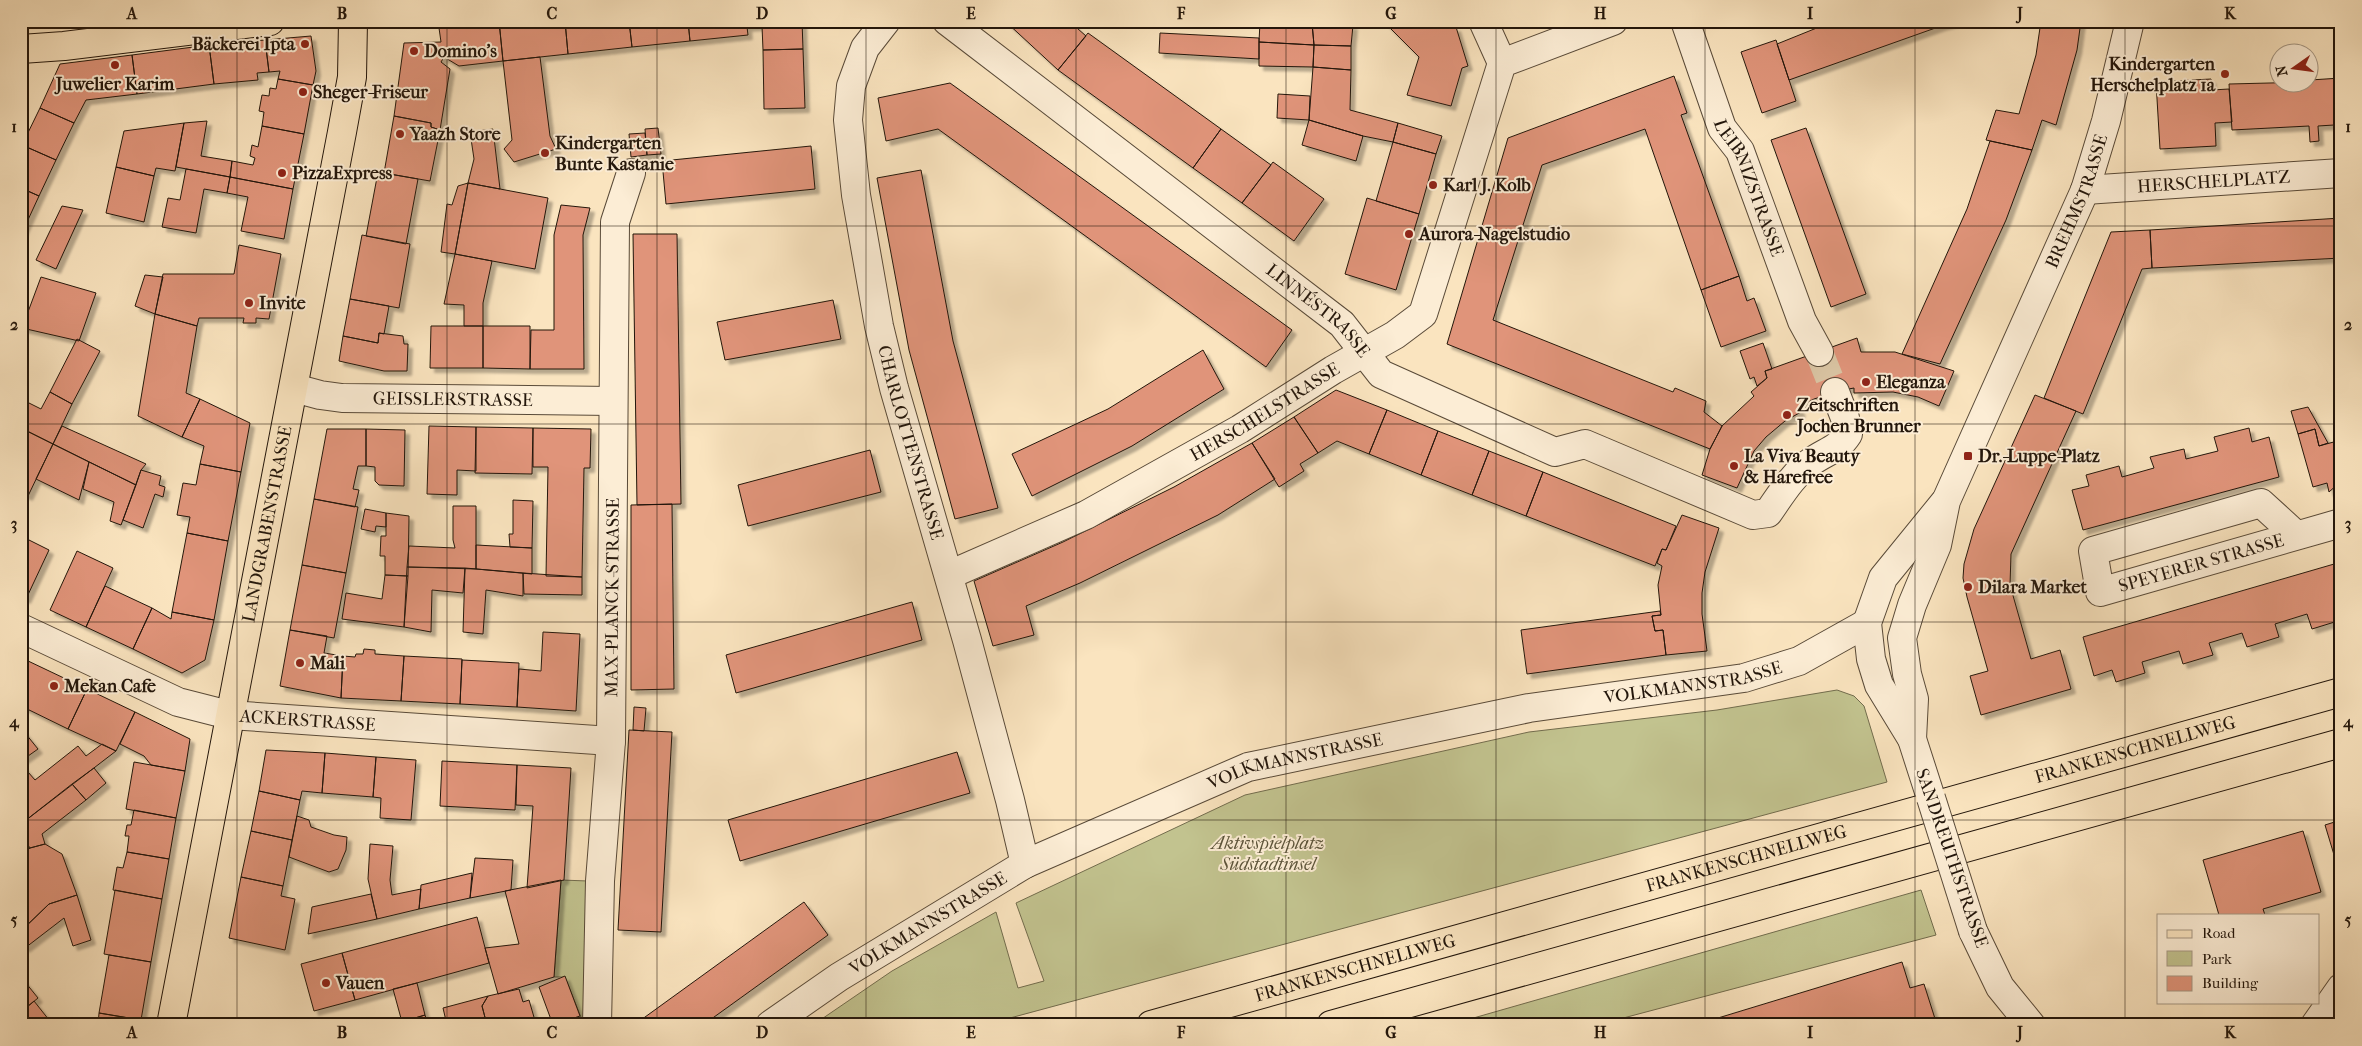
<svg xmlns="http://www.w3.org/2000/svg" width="2362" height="1046" viewBox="0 0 2362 1046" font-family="'IM FELL French Canon',serif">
<defs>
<filter id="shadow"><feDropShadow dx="4.5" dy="4.5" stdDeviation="1" flood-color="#0004"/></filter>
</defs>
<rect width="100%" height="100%" fill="#fae4bf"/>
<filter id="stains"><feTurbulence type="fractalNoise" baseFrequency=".004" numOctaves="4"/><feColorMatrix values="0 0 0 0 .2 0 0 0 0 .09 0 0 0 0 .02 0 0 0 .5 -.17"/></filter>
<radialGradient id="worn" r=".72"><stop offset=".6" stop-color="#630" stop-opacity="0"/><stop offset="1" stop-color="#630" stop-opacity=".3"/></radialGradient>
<path fill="#c2c38f" stroke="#726c4d" d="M1837,690L1854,696L1864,706L1887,782L984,1025H813L892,971L996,912L1018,988L1044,981L1016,903L1245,795L1529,732L1717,710Z
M561,880L588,881L584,1025L565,977H554Z
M1921,890L1936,935L1597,1025H1449Z"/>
<path fill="#e0947a" stroke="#23160b" filter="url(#shadow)" d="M438,21H499L503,61L459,66L444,57L441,62L450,69L440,130L431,127V123L394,116L404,43L441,42Z
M499,21H565L568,54L503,61Z
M565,21H629L632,47L568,54Z
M629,21H688L690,41L632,47Z
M688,21H757L758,26L747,27L748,35L690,41Z
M757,21H802L803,49L763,50L762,26H758Z
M1005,21H1069L1086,36L1058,70Z
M1293,21L1312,23L1314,45L1259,42L1260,22Z
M1383,21H1446L1453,28L1456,27L1468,66L1462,68L1451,106L1407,95L1419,57Z
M1834,21H1960L1941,26L1789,80L1777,44Z
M2041,21H2081L2077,50L2056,125L2042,120L2032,150L1986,140L1996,110L2019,114L2036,55Z
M1312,23L1353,25L1351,46L1314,45Z
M1088,33L1221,129L1193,168L1058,70Z
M1160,33L1259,38V59L1159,53Z
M311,36L316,71L313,85L278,79L280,71L269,72L265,40Z
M265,40L269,72L257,73L258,80L214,84L209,45Z
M1776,40L1796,101L1762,113L1741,52Z
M1259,42L1314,45L1313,67L1259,66Z
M209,45L214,84L137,94L132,55Z
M1314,45L1351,46V70L1313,67Z
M803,49L805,108L764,109L763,50Z
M132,55L137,94L86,100L74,123L40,108L60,64Z
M540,57L550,136L556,149L514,162L504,149L512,140L503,61Z
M1313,67L1351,70L1350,110L1398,123L1393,142L1363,136L1309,120Z
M1674,76L1687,113L1681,115L1739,276L1701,290L1645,129L1542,165L1493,320L1673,392L1675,388L1706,401L1704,412L1722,426L1710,449L1447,344L1508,138Z
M2341,78V146H2335L2334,125L2318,126L2319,141L2310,142L2309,126L2232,130L2229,84L2310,82V80Z
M278,79L313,85L304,134L262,126L264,112L259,111L262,95L269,96L270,88L276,89Z
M2211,79L2212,90L2229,89L2232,122L2215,123L2216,146L2160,149L2156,82Z
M950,83L1292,330L1266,367L938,129L886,141L878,98Z
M1278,94L1310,96L1309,120L1277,118Z
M40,108L74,123L56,160L22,145Z
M394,116L431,123V127L440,130L430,181L384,173Z
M1309,120L1363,136L1356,161L1302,145Z
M207,121L201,156L232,161L230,177L176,167L184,123Z
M184,123L175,171L156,168L154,176L116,167L124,131Z
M1398,123L1442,136L1436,154L1393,142Z
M262,126L304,134L293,189L230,177L232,161L253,165L255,158L250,156L252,145L258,147Z
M658,128L661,154L647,155L645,129Z
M1806,128L1866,294L1831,307L1771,140Z
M493,129L500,189L468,183L474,159L470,132Z
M1221,129L1271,165L1242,203L1193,168Z
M645,133L647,155L631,157L629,134Z
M1990,141L2032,150L2006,220L1940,364L1902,354L1967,209Z
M1393,142L1436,154L1419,214L1376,201Z
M22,145L56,160L39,196L21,188Z
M811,146L815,189L666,204L662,161Z
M1273,162L1324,199L1294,241L1242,203Z
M116,167L154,176L144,222L106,213Z
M186,169L230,177L227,193L204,189L196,233L162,227L168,198L180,200Z
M921,170L953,341L998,508L955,519L909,350L877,178Z
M378,172L418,179L406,244L366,236Z
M230,177L293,189L284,239L241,231L248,197L227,193Z
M468,183L455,254L441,252L447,204L452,205L458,186Z
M468,183L548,198L535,269L455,254Z
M21,188L39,196L21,235Z
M1367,198L1419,214L1396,290L1345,274Z
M561,205L590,208L583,235L584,369H530L531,330H554V235Z
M62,206L83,210L56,269L36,260Z
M2341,218V258L2152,268L2150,230Z
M2150,230L2152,268L2142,269L2083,414L2044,398L2111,232Z
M633,234H677L681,504L637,505Z
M362,235L410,244L399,308L350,299Z
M239,245L281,254L269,319L256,318V323H243L244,318H199L197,326L155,314L163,274H234Z
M455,254L492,261L483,303V326H464V305L444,304Z
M145,275L163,277L155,314L135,306Z
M1739,276L1747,301L1754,298L1766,331L1721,347L1701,290Z
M41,277L96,293L79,341L22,328Z
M350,299L389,306L384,334L379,333L378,343L343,336Z
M833,300L841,339L725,360L717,322Z
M155,314L197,326L186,393L200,399L182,437L138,416Z
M431,326H483V368H430Z
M483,326H530V369L483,368Z
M379,333L403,336L404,344H408L407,371H384L339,361L343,336L378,343Z
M1857,338L1861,352H1895L1954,371L1939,406L1918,397L1893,392L1854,393V388L1843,390L1814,399L1798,407L1801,412L1785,421L1766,437L1754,451L1737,488L1702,475L1710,449L1722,426L1754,396L1751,392L1767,378L1765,371Z
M77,339L100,351L72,404L50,392Z
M1763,343L1772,369L1765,371L1767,378L1757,386L1754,377L1750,379L1740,351Z
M1203,350L1224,389L1132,446L1032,496L1012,454L1108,409Z
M1336,390L1387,410L1369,454L1337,441L1318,453L1294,417Z
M50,392L72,404L53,444L21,428V399L41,409Z
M2035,395L2076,411L2011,554L2010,585L2031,659L2060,650L2071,689L1981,715L1970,676L1988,671L1967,597L1963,578L1964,564L1974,529Z
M200,399L250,423L241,472L200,464L204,446L182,437Z
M2308,407L2328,443L2319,446L2315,429L2298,434L2291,411Z
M1387,410L1438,431L1421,475L1369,454Z
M1294,417L1318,453L1300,464L1304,471L1279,487L1252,443Z
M62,426L146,464L141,470L136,485L53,444Z
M429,426L476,427V471L457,470V495L427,494Z
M476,427L533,428L532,474L475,473Z
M533,428L591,429L590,468H584L582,577L546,576L548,467H533Z
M2249,428L2252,442L2269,437L2279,477L2083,530L2072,490L2089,486L2086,475L2119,466L2122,477L2154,468L2150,457L2184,449L2186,459L2218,451L2214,437Z
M327,429H366V466H358L353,489L359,490L355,507L314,499Z
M366,429L405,430L404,486L379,485L375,481V467L366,466Z
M2315,429L2319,446L2341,440V479L2338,480L2339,483L2329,492L2327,483L2313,487L2298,434Z
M25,430L53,444L28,496L21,493V438Z
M1438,431L1489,451L1472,495L1421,475Z
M1252,443L1275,479L1218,515L1080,583L1026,606L1034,635L993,646L974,581L1063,542L1174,487Z
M53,444L89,462L79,500L36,479Z
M870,450L881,492L748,526L738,485Z
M1489,451L1543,472L1526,516L1472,495Z
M89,462L136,485L121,525L110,521L114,502L83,489Z
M200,464L241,472L228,541L187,533L190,517L177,515L183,483L196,485Z
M141,470L161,476L159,485L165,487L163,497L155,494L143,528L123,520Z
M1543,472L1676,526L1666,550L1662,549L1655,566L1526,516Z
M314,499L358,507L346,573L302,565Z
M513,500L533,501L532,548L510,547L509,534H513Z
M672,504L674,689L631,690V505Z
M453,506H476V569L407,567L409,546L455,548L453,540Z
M365,509L386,513V527L376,526L375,532L361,529Z
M386,513L409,516L408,576L385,575V556H380L381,536H386Z
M1682,515L1719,528L1705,572L1702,593V614L1707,651L1666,655L1663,630L1655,631L1652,616L1661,615L1658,585L1662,566L1657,563L1662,549L1666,550Z
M187,533L228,541L214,620L172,612Z
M21,536L49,550L26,599L21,597Z
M476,545L532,548V574L476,569Z
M77,551L113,568L86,627L50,610Z
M2341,562V605H2338L2341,620L2312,629L2307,614L2275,624L2279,637L2247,647L2242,633L2209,643L2213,655L2183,664L2179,651L2142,662L2145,673L2116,682L2112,670L2094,676L2083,637Z
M302,565L346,573L334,638L290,630Z
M407,567L465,568L463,593L432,590L431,632L404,627Z
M465,568L523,573V596L486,590L483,634L463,632Z
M523,573L582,577V595L524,594Z
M385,575L408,576L404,627L342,619L346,593L382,599Z
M105,586L152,608L133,649L86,627Z
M912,602L922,640L736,693L726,655Z
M152,608L171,619L172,612L214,620L205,660L182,673L133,649Z
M1660,611L1661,615L1652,616L1655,631L1663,630L1666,655L1527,674L1521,630Z
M290,630L327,636L324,653L343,656L341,698L280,686Z
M543,632L580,634L576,711L517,707L519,669L541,671Z
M364,649L375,650V654L404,656L401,701L341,698L343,656L355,657L356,654H363Z
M404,656L462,659L460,704L401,701Z
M21,658L26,660L21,671Z
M26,660L87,689L68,729L21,706V671Z
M462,660L519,663L517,707L460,704Z
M87,689L135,712L116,751L68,729Z
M634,707L646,708L644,731L633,730Z
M135,712L190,739L185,771L151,765L144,756L120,744Z
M21,728L38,749L21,761Z
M629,730L672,732L661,932L618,930Z
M102,744L116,751L21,824V764L35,780L78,746L86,756Z
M266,750L325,753L322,793L302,791L300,800L259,791Z
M957,752L970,793L740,861L728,820Z
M325,753L376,757L373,797L322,793Z
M376,757L416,760L411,820L380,818L381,798L373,797Z
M442,761L517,765L515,810L440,806Z
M134,762L185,771L176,818L126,809Z
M517,765L571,768L564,880L527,888L533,806L516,805Z
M94,768L106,783L86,800L72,784Z
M72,784L86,800L42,834L45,844L30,848L21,835V824Z
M259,791L300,800L292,840L251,831Z
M134,810L176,818L169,859L127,852L129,836H125L127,825H131Z
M297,816L309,820L311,827L334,835L347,837L346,850L338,869L329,872L289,857Z
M2341,820V878L2325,825Z
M251,831L292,840L283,886L241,877Z
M2303,831L2321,892L2263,909L2265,915H2219L2203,860Z
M45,844L62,854L77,895L49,904L21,931V856L30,848Z
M370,844L393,846L390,880L392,895L421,889L419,909L377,919L368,879Z
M127,852L169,859L162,899L113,890L117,867L123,868Z
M475,858L513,860L511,890L470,898Z
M472,873L470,898L419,909L421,885Z
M241,877L283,886L281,896L295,899L285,950L229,938Z
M561,880L554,977L498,994L485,948L519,944L505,891Z
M115,890L162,899L151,962L104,954Z
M371,894L377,919L308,934L312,907Z
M77,895L91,940L73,946L64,918L25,948L21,944V931L49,904Z
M804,902L828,935L703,1025H634Z
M477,917L489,963L355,1000L342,953Z
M342,953L355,1000L314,1011L301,964Z
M109,955L151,962L141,1020L99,1013Z
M1902,962L1910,988L1924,984L1937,1025H1695Z
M565,976L580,1016L553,1025L539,987Z
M21,977L38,998L21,1012Z
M417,983L425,1015L402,1022L393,989Z
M519,989L523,1002L529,1000L536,1024L487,1025L482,1006L488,996Z
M488,996L482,1006L487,1025H447L443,1008Z
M34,1001L53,1025H21V1012Z
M99,1013L141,1020L140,1025H98Z
M425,1015L428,1025H390L402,1022Z"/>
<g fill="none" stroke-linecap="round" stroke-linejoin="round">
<path stroke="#dac5a4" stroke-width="28" stroke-dasharray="28 14" stroke-linecap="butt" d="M1819,352L1835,392"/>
<defs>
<g id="minor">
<path id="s1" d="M886,21L865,48L851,86L848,120L856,195L879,326L894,388L967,640L1010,800L1025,864"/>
<path id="s2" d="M947,21L1342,324L1381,374L1555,452L1585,444L1753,515L1768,513C1780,496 1793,474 1811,462C1826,451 1838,450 1848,434L1845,418L1835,392"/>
<path d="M1483,21L1502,63"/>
<path id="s3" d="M1685,21L1722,128L1740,151L1802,321L1819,352"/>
<path id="s4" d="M2085,190L2341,173"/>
<path id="s5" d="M294,388L320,395L342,398L613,401"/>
<path id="s6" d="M2296,535L2261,503L2093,551L2100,592L2341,523"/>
<path id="s7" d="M949,575L1086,515L1240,429L1333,370L1395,335L1423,314L1502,63L1613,21"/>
<path id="s8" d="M21,628L178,702L229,715L611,741"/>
<path id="s9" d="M1912,739L1914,699L1907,674L1902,638L1912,605L1937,545L1946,501L2085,190L2106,121L2130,21"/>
<path d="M1931,798L1912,739L1879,685L1871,659L1867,623L1883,578L1944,503"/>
<path d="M1973,931L2000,987L2031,1025"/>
<path id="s10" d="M597,1025L600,881L611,741L615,222L631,173"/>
<path id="s11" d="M770,1025L839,977L1025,864L1248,767L1529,708L1744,678L1799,661L1867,623"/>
<path d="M2315,1025L2341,988"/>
</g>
<g id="major">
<path d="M21,49L64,46L270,21"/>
<path id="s12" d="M171,1025L342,132L352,77L353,21"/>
</g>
<g id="highway">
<path id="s13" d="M1151,1025L2341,692"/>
<path d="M1331,1025L2341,743"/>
</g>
</defs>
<use href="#minor" stroke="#594a38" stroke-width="30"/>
<use href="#major" stroke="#23160b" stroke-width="30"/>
<use href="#highway" stroke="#23160b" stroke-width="30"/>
<use href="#minor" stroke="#fcedd5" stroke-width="28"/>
<use href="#major" stroke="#fae4bf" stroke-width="28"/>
<use href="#highway" stroke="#fae4bf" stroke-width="28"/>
<path stroke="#23160b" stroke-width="1" d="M21,29L95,21"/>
<defs>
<path id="minor-bridge" d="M1931,798L1973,931"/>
</defs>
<use href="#minor-bridge" stroke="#594a38" stroke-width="30" stroke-linecap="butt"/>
<use href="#minor-bridge" stroke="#fcedd5" stroke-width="28"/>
</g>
<path fill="none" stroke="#23160b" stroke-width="1" stroke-opacity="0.55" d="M237,21V1025M447,21V1025M657,21V1025M866,21V1025M1076,21V1025M1286,21V1025M1496,21V1025M1705,21V1025M1915,21V1025M2125,21V1025M21,226H2341M21,424H2341M21,622H2341M21,820H2341"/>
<g fill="#8f2418" stroke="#fcedd5" stroke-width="2">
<circle cx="305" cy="44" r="5"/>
<circle cx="414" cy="51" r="5"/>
<circle cx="115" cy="65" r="5"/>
<circle cx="2225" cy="74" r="5"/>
<circle cx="303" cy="92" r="5"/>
<circle cx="400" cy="134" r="5"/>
<circle cx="545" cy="153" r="5"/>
<circle cx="282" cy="173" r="5"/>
<circle cx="1433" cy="185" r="5"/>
<circle cx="1409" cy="234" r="5"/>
<circle cx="249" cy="303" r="5"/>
<circle cx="1866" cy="382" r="5"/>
<circle cx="1787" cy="415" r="5"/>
<rect x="1963" y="451" width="10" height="10" rx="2.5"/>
<circle cx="1734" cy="466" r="5"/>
<circle cx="1968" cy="587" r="5"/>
<circle cx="300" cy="663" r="5"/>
<circle cx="54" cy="686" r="5"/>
<circle cx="326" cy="983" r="5"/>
</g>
<g text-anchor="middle" stroke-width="4" stroke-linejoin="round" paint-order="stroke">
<g font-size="18" font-weight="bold" fill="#23160b" stroke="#fcedd5" text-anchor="start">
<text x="295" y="50" text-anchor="end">Bäckerei Ipta</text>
<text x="424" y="57">Domino's</text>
<text x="2215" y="70" text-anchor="end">Kindergarten<tspan x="2215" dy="21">Herschelplatz 1a</tspan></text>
<text x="115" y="90" text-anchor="middle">Juwelier Karim</text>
<text x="313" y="98">Sheger-Friseur</text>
<text x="410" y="140">Yaazh Store</text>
<text x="555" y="149">Kindergarten<tspan x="555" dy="21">Bunte Kastanie</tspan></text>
<text x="292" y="179">PizzaExpress</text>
<text x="1443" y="191">Karl J. Kolb</text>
<text x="1419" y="240">Aurora-Nagelstudio</text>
<text x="259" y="309">Invite</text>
<text x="1876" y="388">Eleganza</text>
<text x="1797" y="411">Zeitschriften<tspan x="1797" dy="21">Jochen Brunner</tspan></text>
<text x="1744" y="462">La Viva Beauty<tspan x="1744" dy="21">&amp; Harefree</tspan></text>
<text x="1978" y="462">Dr.-Luppe-Platz</text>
<text x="1978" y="593">Dilara Market</text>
<text x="310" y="669">Mali</text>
<text x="64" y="692">Mekan Cafe</text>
<text x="336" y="989">Vauen</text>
</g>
<g font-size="18" fill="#23160b" stroke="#fcedd5">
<text dy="6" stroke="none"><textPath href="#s4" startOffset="129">HERSCHELPLATZ</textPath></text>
<text dy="6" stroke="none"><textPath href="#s3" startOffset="179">LEIBNIZSTRASSE</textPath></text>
<text dy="6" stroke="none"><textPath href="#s9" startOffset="574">BREHMSTRASSE</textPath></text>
<text dy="6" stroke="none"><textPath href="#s2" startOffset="471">LINNÉSTRASSE</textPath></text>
<text dy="6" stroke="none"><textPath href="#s5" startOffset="160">GEISSLERSTRASSE</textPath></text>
<text dy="6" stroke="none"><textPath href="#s7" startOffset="356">HERSCHELSTRASSE</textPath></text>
<text dy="6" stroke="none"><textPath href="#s1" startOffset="438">CHARLOTTENSTRASSE</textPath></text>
<text dy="6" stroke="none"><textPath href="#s12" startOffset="510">LANDGRABENSTRASSE</textPath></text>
<text dy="6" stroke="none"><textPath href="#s6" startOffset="369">SPEYERER STRASSE</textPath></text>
<text dy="6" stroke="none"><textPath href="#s10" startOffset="428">MAX-PLANCK-STRASSE</textPath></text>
<text dy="6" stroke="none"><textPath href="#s11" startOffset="998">VOLKMANNSTRASSE</textPath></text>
<text dy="6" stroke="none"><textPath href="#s8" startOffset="305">ACKERSTRASSE</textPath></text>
<text dy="6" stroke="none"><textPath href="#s13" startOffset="1022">FRANKENSCHNELLWEG</textPath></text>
<text dy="6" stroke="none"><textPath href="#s11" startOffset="592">VOLKMANNSTRASSE</textPath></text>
<text transform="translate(1952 858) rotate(71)" y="6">SANDREUTHSTRASSE</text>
<text dy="6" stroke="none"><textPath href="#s13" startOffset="618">FRANKENSCHNELLWEG</textPath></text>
<text dy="6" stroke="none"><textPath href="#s11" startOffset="188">VOLKMANNSTRASSE</textPath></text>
<text dy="6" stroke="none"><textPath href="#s13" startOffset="212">FRANKENSCHNELLWEG</textPath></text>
</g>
<g font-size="18" font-style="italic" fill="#5b5339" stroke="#fcedd5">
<text x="1268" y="849">Aktivspielplatz<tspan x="1268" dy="21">Südstadtinsel</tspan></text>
</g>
</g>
<rect width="2362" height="1046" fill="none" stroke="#fae4bf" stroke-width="55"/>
<rect x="2157" y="914" width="162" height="90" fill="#fcedd5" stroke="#a59784"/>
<rect x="2167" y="930" width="25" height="8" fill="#fae4bf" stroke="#a59784"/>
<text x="2202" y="938" font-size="15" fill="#23160b">Road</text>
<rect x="2167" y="951" width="25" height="15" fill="#c2c38f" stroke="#a59784"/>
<text x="2202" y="964" font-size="15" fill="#23160b">Park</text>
<rect x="2167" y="976" width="25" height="15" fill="#e0947a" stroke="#a59784"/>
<text x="2202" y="988" font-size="15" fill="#23160b">Building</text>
<g transform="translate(2294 68) rotate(256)"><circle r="24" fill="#fcedd5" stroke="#a59784"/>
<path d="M0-4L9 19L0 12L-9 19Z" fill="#8f2418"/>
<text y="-8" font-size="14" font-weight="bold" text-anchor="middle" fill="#23160b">N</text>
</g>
<rect x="28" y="28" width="2306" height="990" fill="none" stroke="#23160b" stroke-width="2"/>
<g font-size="16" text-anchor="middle" font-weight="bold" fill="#23160b">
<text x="132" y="19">A</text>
<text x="342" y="19">B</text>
<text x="552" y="19">C</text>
<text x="762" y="19">D</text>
<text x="971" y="19">E</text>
<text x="1181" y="19">F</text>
<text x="1391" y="19">G</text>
<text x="1600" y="19">H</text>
<text x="1810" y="19">I</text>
<text x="2020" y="19">J</text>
<text x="2230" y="19">K</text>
<text x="14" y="132">1</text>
<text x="2348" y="132">1</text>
<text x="14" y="330">2</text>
<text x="2348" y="330">2</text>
<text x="14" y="529">3</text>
<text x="2348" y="529">3</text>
<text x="14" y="727">4</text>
<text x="2348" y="727">4</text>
<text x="14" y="925">5</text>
<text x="2348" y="925">5</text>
<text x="132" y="1038">A</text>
<text x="342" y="1038">B</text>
<text x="552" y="1038">C</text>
<text x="762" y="1038">D</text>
<text x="971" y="1038">E</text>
<text x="1181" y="1038">F</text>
<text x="1391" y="1038">G</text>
<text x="1600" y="1038">H</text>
<text x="1810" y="1038">I</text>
<text x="2020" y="1038">J</text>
<text x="2230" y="1038">K</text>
</g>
<rect width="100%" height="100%" filter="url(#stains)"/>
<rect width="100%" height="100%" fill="url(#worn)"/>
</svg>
